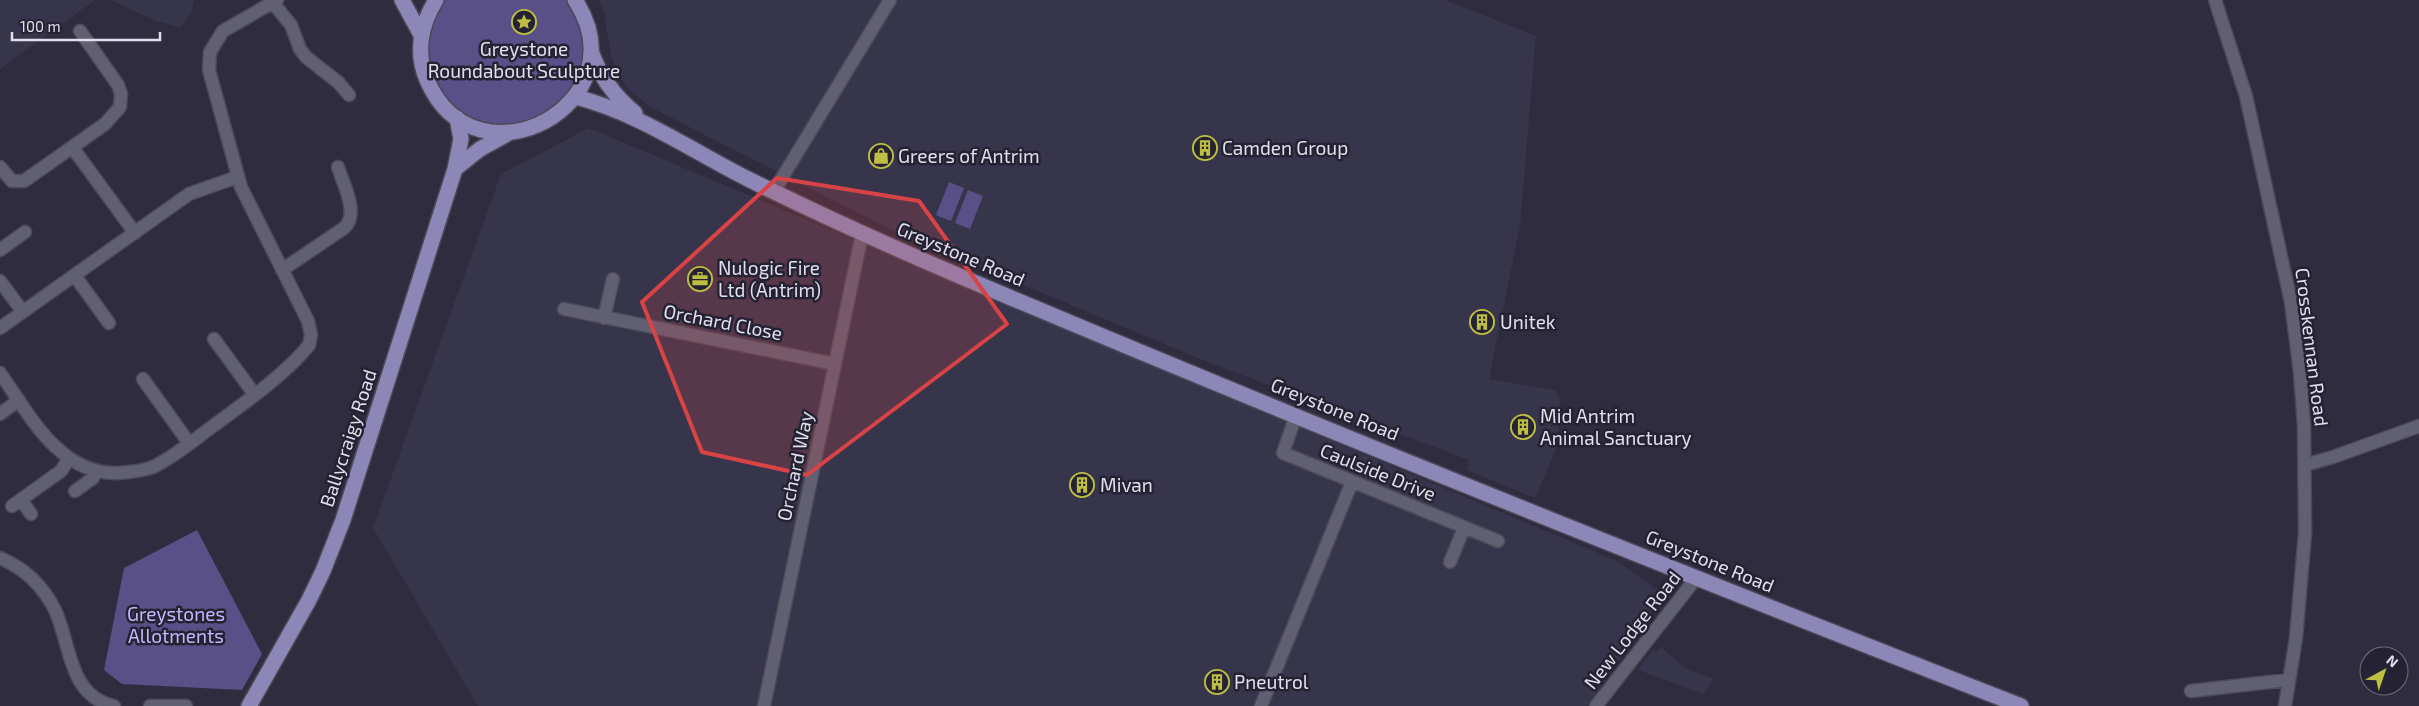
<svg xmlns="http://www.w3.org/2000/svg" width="2419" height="706" viewBox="0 0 2419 706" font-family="'Exo 2',sans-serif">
<rect width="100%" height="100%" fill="#2e2c3e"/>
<path fill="#37354c" d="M0,0H95L0,69Z
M110,0H194L191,13L180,27L156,21Z
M599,0H1445L1536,36L1520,226L1489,379L1555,390L1560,398L1557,447L1535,498L1467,470L1469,460L1205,361L896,232L654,109L631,92L619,76L611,55L604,13Z
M589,128L1617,561L1663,594L1588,706H478L373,528L501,174Z
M1661,647L1685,668L1714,679L1703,694L1638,670L1652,650L1658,651Z"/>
<path fill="#585086" d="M444,0H568C573,13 583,29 584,43C586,55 581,69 577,80C544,154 426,131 428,50C428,32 432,14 444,0Z
M949,182L964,188L951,221L936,215Z
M968,190L983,196L970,229L955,223Z
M197,530L262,654L242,690L122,684L104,670L124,568Z"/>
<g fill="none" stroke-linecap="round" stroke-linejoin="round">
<defs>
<path id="minor" d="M2215,0L2246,96L2291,302L2300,372L2304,426L2305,533L2296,638L2285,706
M273,3L291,25L300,49L306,57L339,83L349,95
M72,147L135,233
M0,167L12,181H24L105,124L120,107L121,94L118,85L80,31
M774,191L890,0
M0,250L25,232
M282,270L344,228C360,214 343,184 338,167
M75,276L109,323
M0,281L23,312
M564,309L835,364
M604,318L613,279
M0,328L189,194L237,177
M214,339L255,395
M0,373C29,414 60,476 119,473C131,472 143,471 153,467C174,457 194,440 213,426C243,404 286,374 309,345L311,335L308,321L241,187L209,70L210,52L223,31L277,0
M143,379L189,443
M0,414L19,400
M1296,415L1283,453L1498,541
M2305,465L2333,457L2419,426
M75,491L93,478L95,470
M21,500L31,514
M12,506L61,471L69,458
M0,558C24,568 43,586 55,610C71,644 68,696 114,706
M1450,562L1464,528
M2191,691L2288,680
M150,706H186
M764,706L862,234
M1261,706L1352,482
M1596,706L1697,577"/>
<path id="major" d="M402,0L421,35
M436,0C421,24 415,53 427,80C476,193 643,104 575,0
M591,51C600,77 614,96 635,113
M576,97C638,113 689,149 746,178C826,218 907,254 990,289C1331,433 1676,571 2021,706
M455,169L480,149L509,133
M249,706L309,600L323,571L343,520L455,169L461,139L457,118"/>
</defs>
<use href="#minor" stroke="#4b4a58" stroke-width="15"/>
<use href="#major" stroke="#4b4a58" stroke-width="18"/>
<use href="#minor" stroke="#615f72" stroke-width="12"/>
<use href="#major" stroke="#8d87b8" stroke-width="15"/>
</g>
<path fill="#d84345" fill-opacity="0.2" stroke="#d84345" stroke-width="4" stroke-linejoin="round" d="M777,178L919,201L1007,324L807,475L702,452L642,302Z"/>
<defs>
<symbol id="sight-ring" viewBox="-11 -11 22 22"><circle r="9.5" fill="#252333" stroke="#bebf42" stroke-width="1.5"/><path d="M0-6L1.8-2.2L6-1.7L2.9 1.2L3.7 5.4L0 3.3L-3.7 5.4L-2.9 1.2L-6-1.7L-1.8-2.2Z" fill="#bebf42"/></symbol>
<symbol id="building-ring" viewBox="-11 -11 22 22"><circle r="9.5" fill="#252333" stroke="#bebf42" stroke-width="1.5"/><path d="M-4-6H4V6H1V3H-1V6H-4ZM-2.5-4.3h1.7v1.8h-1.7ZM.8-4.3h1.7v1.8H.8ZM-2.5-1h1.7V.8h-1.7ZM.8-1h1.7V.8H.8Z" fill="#bebf42"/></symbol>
<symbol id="shop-ring" viewBox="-11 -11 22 22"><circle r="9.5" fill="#252333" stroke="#bebf42" stroke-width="1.5"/><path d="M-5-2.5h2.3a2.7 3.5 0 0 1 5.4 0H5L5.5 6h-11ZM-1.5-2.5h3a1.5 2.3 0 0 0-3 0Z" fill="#bebf42"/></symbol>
<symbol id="office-ring" viewBox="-11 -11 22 22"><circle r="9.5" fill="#252333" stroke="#bebf42" stroke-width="1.5"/><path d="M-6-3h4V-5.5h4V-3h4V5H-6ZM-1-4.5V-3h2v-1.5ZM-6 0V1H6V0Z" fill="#bebf42"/></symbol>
</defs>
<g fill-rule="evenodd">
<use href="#sight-ring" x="510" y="8" width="28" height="28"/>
<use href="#building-ring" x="1191" y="134" width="28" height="28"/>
<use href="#shop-ring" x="867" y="142" width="28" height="28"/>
<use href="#office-ring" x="686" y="265" width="28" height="28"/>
<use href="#building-ring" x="1468" y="308" width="28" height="28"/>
<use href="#building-ring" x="1509" y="413" width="28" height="28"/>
<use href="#building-ring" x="1068" y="471" width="28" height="28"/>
<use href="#building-ring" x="1203" y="668" width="28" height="28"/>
</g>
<g text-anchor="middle" stroke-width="5" stroke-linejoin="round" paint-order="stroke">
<g font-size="19" fill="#e0dfeb" stroke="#252333" text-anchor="start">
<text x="524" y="56" text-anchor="middle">Greystone<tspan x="524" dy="22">Roundabout Sculpture</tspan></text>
<text x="1222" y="155">Camden Group</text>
<text x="898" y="163">Greers of Antrim</text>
<text x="718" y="275">Nulogic Fire<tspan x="718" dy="22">Ltd (Antrim)</tspan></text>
<text x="1500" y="329">Unitek</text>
<text x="1540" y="423">Mid Antrim<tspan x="1540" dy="22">Animal Sanctuary</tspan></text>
<text x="1100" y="492">Mivan</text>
<text x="1234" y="689">Pneutrol</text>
</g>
<g font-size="19" fill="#e0dfeb" stroke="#252333">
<text transform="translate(961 254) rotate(23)" y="7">Greystone Road</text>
<text transform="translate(723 322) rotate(11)" y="7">Orchard Close</text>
<text transform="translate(2312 347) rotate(83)" y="7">Crosskennan Road</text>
<text transform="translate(1335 409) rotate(22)" y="7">Greystone Road</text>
<text transform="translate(348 438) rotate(-72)" y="7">Ballycraigy Road</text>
<text transform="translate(795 466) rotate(-78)" y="7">Orchard Way</text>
<text transform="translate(1378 472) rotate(22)" y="7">Caulside Drive</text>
<text transform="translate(1710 561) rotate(22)" y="7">Greystone Road</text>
<text transform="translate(1632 630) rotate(-52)" y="7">New Lodge Road</text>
</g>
<g font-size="19" fill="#c0b8fd" stroke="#252333">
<text x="176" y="621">Greystones<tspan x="176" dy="22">Allotments</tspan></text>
</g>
</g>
<g transform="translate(2384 671) rotate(40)"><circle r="24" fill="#252333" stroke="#706e7d"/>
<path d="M0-4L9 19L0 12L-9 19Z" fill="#bebf42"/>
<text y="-8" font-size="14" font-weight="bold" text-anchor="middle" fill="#e0dfeb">N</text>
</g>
<path d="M12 32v8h148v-8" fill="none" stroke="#e0dfeb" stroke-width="2.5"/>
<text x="20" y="32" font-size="15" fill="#e0dfeb" stroke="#252333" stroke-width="4" paint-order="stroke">100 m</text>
</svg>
